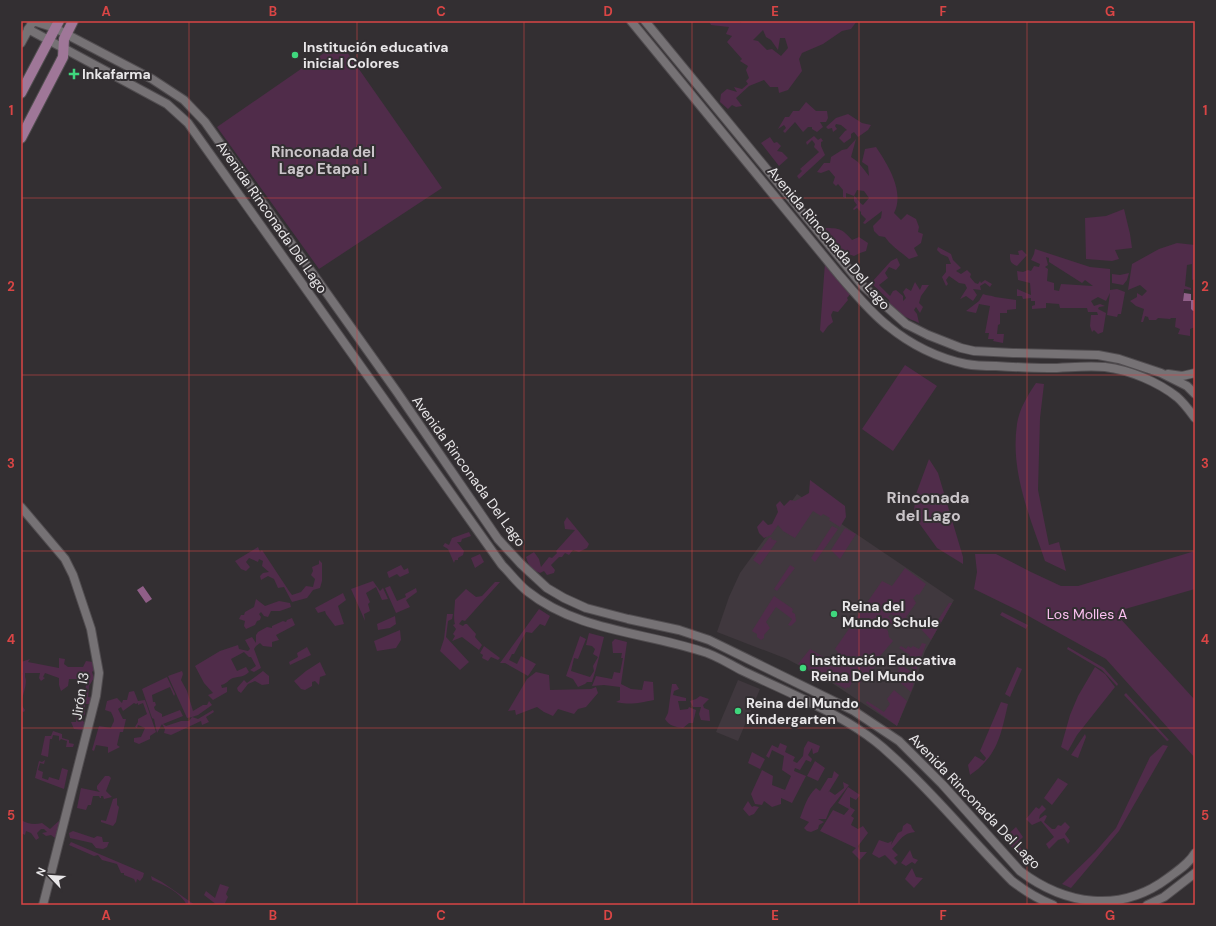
<svg xmlns="http://www.w3.org/2000/svg" width="1216" height="926" viewBox="0 0 1216 926" font-family="'DM Sans',sans-serif">
<rect width="100%" height="100%" fill="#332f32"/>
<path fill="#40383e" d="M797,494L954,600L925,651L914,686L897,726L832,683L787,659L717,632L729,597L740,573Z
M738,680L760,689L738,741L716,732Z"/>
<path fill="#502c4a" fill-rule="evenodd" d="M709,21H740V23L743,21H857L851,29L842,31L823,44L802,53L799,59L802,71L788,90L779,93L778,87H770L764,80L749,86L736,98L742,106L736,107L732,105L728,109L720,102L721,94L727,89L737,92L734,87L742,89L748,84L746,81L749,78L746,70L748,66L740,61L742,59L727,42L732,36L726,34L729,27L711,25ZM763,30L766,37L771,40L778,50L780,38H785L788,48L781,56L772,49L767,50L758,41L753,40Z
M340,42L442,188L319,269L217,127Z
M806,102L816,111H827L828,118L826,122H820L823,127L817,132L812,129V127H808L803,132L795,122L785,133L783,131L786,128L784,125L778,129L785,117H789L793,111H799Z
M848,114L862,123L871,125L868,130L858,137L854,132L851,134V138L844,143L839,138L845,131L847,130L841,125L836,124L835,126L837,129L833,132L832,128L828,129L826,127L836,118Z
M814,136L818,140L821,138L823,141L821,142V146L825,155L799,179L797,176L802,171L800,169L819,152L814,147L815,144L812,140L807,145L806,142Z
M770,137L774,143L777,142L781,146L777,151L782,152L788,158L779,166L761,143Z
M856,139L851,157L858,162L869,176L868,166L862,162L865,149L876,147C888,165 905,192 894,213L901,220L907,214L916,219L919,227L918,232L923,234L921,243L914,248L918,256L909,259C901,252 891,246 885,237L879,236L874,231L873,226L881,218L882,211L865,224L863,223L866,219L861,214V212L857,208L854,210L853,209L857,205L854,201V196L846,193V198L843,197V190L838,184L836,186L833,183L835,177L829,170L821,173L817,172L824,163H830L831,157L842,150L847,149ZM857,190L864,191L869,198L863,205C859,203 858,198 854,196Z
M1124,209L1130,234L1132,248L1115,250L1119,259L1112,261L1086,259L1085,218L1106,216Z
M825,228C840,228 842,229 852,240L859,237L868,243L866,251L860,253L854,256C838,251 833,243 825,228Z
M1177,243L1195,245V279L1192,280V264L1187,265L1185,286L1191,288V290L1184,289L1183,301H1191V309L1195,312V327L1190,329V336L1178,334L1180,329L1175,327L1176,318H1171L1170,319L1158,318L1156,320H1149L1148,317L1145,316L1143,322H1141L1144,309L1136,306L1130,301L1137,297V293L1142,296L1147,291L1140,285L1128,290L1132,264L1159,249Z
M938,247L951,254L953,260L961,268L956,271L961,274L967,270L971,274L970,277L975,283L978,284L980,281L981,283L985,280L992,284L990,287L985,283L980,286L981,290L973,289L977,295L973,301L966,296L960,299L967,288L965,284L959,283L949,276L946,280L948,284L946,286L942,277L946,272V264H951L948,257L941,254L937,250Z
M1035,249L1090,267L1110,269V290L1117,289L1125,292L1121,314H1118L1117,317L1107,315L1110,293L1106,301L1098,297L1091,301L1094,306L1100,304L1105,306L1099,307L1098,309L1106,313L1103,332L1098,334L1094,330L1092,332L1090,326L1091,315H1098L1097,312H1088L1087,308H1060L1059,304L1046,303V308L1032,309V306L1035,305V301H1031V298L1023,299L1022,296H1017V289L1031,295L1030,283L1018,280L1017,271L1023,272L1028,270L1031,271L1034,266L1039,267L1040,264L1031,260L1034,254ZM1046,257L1049,258V262L1082,283L1085,280L1093,286L1061,284L1059,291L1054,290V283L1047,281L1048,269L1045,267L1048,265Z
M1022,250L1027,255L1017,266C1010,263 1010,261 1010,254L1019,255L1018,251Z
M897,258L900,265L896,270L889,267L885,273L888,278L879,285L890,296L893,291L896,290L903,296V301L906,298L903,292L906,288L911,291L915,282L920,290L922,285H929L921,296L919,303L923,307L920,313L916,307L914,310L917,314L919,323C909,318 891,313 889,300L871,283L891,261Z
M825,263L852,292L847,298L848,300L838,312L833,311L831,315L833,322L828,326L823,333L820,330Z
M1129,273L1127,280L1123,285L1112,283V274L1120,275Z
M983,294C987,296 991,295 995,297L1016,300V309L1007,310V313H1000V324L998,325L997,334H1004L1003,343L993,341L994,339H988L989,333H985L990,306L979,304L976,313L966,311L979,301Z
M905,365L937,386L893,451L862,429Z
M1036,383L1044,384L1040,418L1038,490L1049,545L1059,542L1066,571L1045,561C1030,517 1010,472 1017,424C1019,409 1028,395 1036,383Z
M929,459L938,473L963,557V564L937,548L919,523L914,510L916,494Z
M810,480L845,506L846,517L840,527L829,520L830,518L823,514L821,516L813,511L795,538L783,531L778,525L771,535L764,538L759,533L757,527L763,520L768,525L772,524L778,512L776,505L780,501L784,506L790,500L795,501L809,493Z
M567,517L589,544L587,548L579,552L573,550L569,555L565,553L562,557H559L551,565L555,570L554,573L547,575L544,571L540,573C531,570 529,566 526,557L534,552L539,559L541,567L549,557L552,558L557,553L556,551L575,530L565,529L564,522Z
M832,526L838,529L815,562L811,558Z
M845,528L856,534L840,559L831,550Z
M469,532L471,536L462,539L461,542H457L464,551L463,555L458,558V560H455L454,563L448,549L443,546L445,543L449,545L452,538Z
M772,537L771,539L777,541L760,565L753,560L769,538Z
M258,547L260,552L262,550L289,591L292,595L301,592L306,586L313,587L315,579L311,575L313,571L312,567L319,564V560L322,563V581L320,588L313,590L307,598L292,602L284,587L278,588L274,579L268,576L261,580L260,576L263,573L269,572L262,566L263,561L259,559L258,562L249,558L246,562L250,567L246,571L241,569L235,561Z
M1195,551V589L1118,611L1117,615L1195,700V758L1106,659L1023,613L974,589L977,572L975,554H996L1031,572L1061,586H1078Z
M480,554L484,562L475,568L471,558Z
M401,565L404,570L408,568L409,573L400,577L397,574L389,578L387,572Z
M790,565L795,568L777,591L774,589Z
M905,568L926,584L919,595L917,594L913,598L916,603L906,617L910,620L908,625L891,614L888,617L896,623L892,625L884,619L885,624L884,626L888,631L889,637L893,641L880,656L882,658L866,678H864L860,683L853,681L849,688L847,687L846,689L798,664L810,649L832,662L838,652L835,649L882,581L892,586Z
M373,581L380,591L383,588L388,599L382,600L376,587L366,593L370,602L368,604L370,611L364,614L365,621L351,589Z
M495,582H500L465,621L462,620L459,624L463,626L465,624H467L476,634L475,637L482,645L479,650L462,637L452,641L455,636L453,634L456,629L453,625L455,624C453,619 455,606 455,600L466,589L476,597L482,596Z
M390,586L397,601L406,597L405,594L416,588L417,592L406,600L410,607L396,613L385,588Z
M343,593L346,600L338,606L344,624L335,626L326,614L325,611L318,613L315,608Z
M774,596L793,609L792,612L795,614L796,621L791,626L788,625L792,619L776,607L766,622L770,628L764,635V638L761,640L757,637V634L752,631Z
M256,599L265,606L279,601L290,603L291,607L280,611H271L268,617L264,616L261,612L259,614L261,617L260,620L257,621L255,625L246,629L244,626L245,621L239,619L241,615H244L245,612L254,607Z
M949,603H952L931,640L921,629L926,623L934,626Z
M539,609L550,616L545,626L540,624L532,633L526,632L514,654H512L509,660L517,664L521,656L536,664L528,676L505,663H500Z
M1002,612L1028,625L1026,629L1000,615Z
M447,614H453L452,619L448,621L446,637L469,662L460,670L440,651L444,639Z
M395,616L396,624L390,628L378,630L377,624Z
M292,618L295,625L276,635L279,640L272,642V647L263,646L260,643L256,646L254,649L261,668L254,672L250,670L256,666L251,657H249L244,652L231,659L237,671L246,667L249,672C242,678 240,676 233,678C228,680 227,684 221,685L222,688L227,687V692L213,700L208,695L213,693L204,683L195,666L220,651L238,645L239,649L248,651L250,649L245,640L252,637L256,643V635L258,632L267,627L272,628V626L283,621L286,622L287,620Z
M400,630L401,640L396,648L377,651L374,641Z
M589,633L604,637L596,669L592,682H587L585,684L578,687L573,679L566,676L580,636L586,639L578,659L574,658L571,671L590,677L594,671L593,666L598,657L593,654L595,649L592,646L586,645Z
M615,639L627,642L621,684L631,689L642,690L644,681L653,682L654,700C639,703 631,705 616,702L620,700V687L604,685L592,686L596,676L612,679L614,672L620,673L623,658H621L622,653H613L612,642Z
M922,643L926,644L916,671L905,663L910,655L899,648L901,646L906,649L908,646L911,648L913,646L919,649Z
M484,646L500,658L498,660L491,657L488,661L482,658L483,655L480,653Z
M307,647L311,655L290,665L289,662L298,657L297,653Z
M1068,647L1104,668L1118,684L1117,686L1102,670L1067,649Z
M59,658L65,659L64,664L68,667H83L86,661L93,662L95,669L92,672L94,678L89,686L88,697L93,698L91,704H85V714L81,719L84,722L85,727L82,730L74,729L71,722H76L77,713L82,706V702H80L79,696L85,694L86,685L81,683L79,679H69L68,686L61,691L59,685V678L45,673L43,677L45,678L41,681L39,678L40,673H25V677C28,683 22,697 21,704L25,710L24,712L21,711V679L23,673H21V662L30,659L28,662L59,668Z
M320,662L326,675L320,677L319,685L315,681L312,682V686L305,690L301,689L294,681L306,671Z
M901,665L916,675L911,692L894,677L899,670L898,668Z
M1017,667L1022,669L1010,697L1005,694Z
M1095,667L1105,674L1115,687L1077,735L1068,751L1061,747L1070,715L1078,696Z
M182,671L183,674L181,680L187,691L193,711L203,705H207L209,701L212,705L198,715L192,717L198,719L213,710L214,712L206,717L209,722L202,725L201,721L171,735L164,733L165,729L162,724L157,733L154,719L156,720L152,718L142,689L167,677L175,694L174,696L170,687L152,695L153,702H155L156,705L154,707L155,710L162,714V717L180,710L183,716L163,724L166,726L181,721H189L192,717L187,718L168,676Z
M263,671L269,676V684L262,685L255,681L248,684L241,693L238,691L237,688L244,680L247,683Z
M536,672L549,675L550,690L591,689L596,687L598,693L586,707L578,709L574,714L558,709L553,716L544,712L537,707L516,715L515,710L508,711L527,679Z
M672,684H676L679,689L674,691L673,695L686,698V701H678L680,710L688,709L689,707L696,710L693,723H689L683,728C676,727 669,726 665,719L668,713Z
M894,690L907,701L897,726L866,703L867,701L884,712L890,704L887,699Z
M134,691L138,701L145,700L156,732L150,736V739L139,744L134,742V738L141,737L145,728L138,725L137,728L135,727L138,722V719L147,714L143,703L138,705V703L136,704L134,703L123,711L121,707L118,709L123,719H126L123,732H120L117,745L120,747L108,753V747L96,745L94,751L92,750L99,726L111,728C114,719 116,723 111,712L105,710L107,701L117,698L122,703L123,700H127L129,692Z
M1126,693L1169,740L1167,741L1124,695Z
M700,696L709,699L703,705L704,708L709,710L710,721L701,720L699,714L701,707H693L690,701L696,699Z
M1001,702L1008,704C1001,734 998,756 970,775L968,765L975,756L984,761L986,758L980,751Z
M53,731L62,734V738L69,740V743L74,744L73,747H66L67,741L61,739L59,741V736L53,735L52,739H50L48,757L41,755L45,736H51Z
M1085,734L1086,737L1078,758L1071,755Z
M808,741L820,746L818,752L813,754L812,748L808,755L812,759L811,762L806,760L800,770L795,768L794,771L806,776L792,803L781,798V804L772,807L764,801L762,805L755,804L751,794L762,770L773,776L772,785L785,790L791,776L782,770L784,756L772,750L769,758L766,756L772,745L778,748L780,743L787,746L785,752L795,757L793,761L797,763L803,756L804,748Z
M1163,745L1168,746L1119,831L1071,888L1062,884L1095,852L1116,828L1150,757Z
M752,752L765,759L760,769L748,763Z
M45,760L44,764L40,763L38,770L43,772L42,778L48,780L49,777L59,780L62,768L68,770L64,789L35,778L39,761L42,762Z
M815,761L825,768L818,781L807,776Z
M834,771L839,775L828,793L829,791L835,795L844,788L843,782L849,785L830,809L826,819H818L824,822L819,825L818,829L811,832L807,831L804,828L809,822L800,818C804,808 807,796 816,788L820,791L828,778H832Z
M105,776H109L111,778L106,791L112,797L104,799L103,796H101V798H100L99,796H93L91,805H88L86,810L77,808L81,788L100,792L97,789V786Z
M1058,778L1068,784L1052,805L1044,798Z
M848,787L860,795L856,800L850,797V807L855,810L851,816L854,818L851,825L858,829L863,826L868,833L858,846L860,852H867L860,860L852,852L856,848L820,831L833,810L844,815L849,809L838,803Z
M117,798V805L119,807L116,822L113,826L101,822V820L106,821L113,799Z
M748,801L752,807L754,806L759,807L754,814L749,816L743,809Z
M1042,805L1046,809L1040,815L1039,819L1045,815L1047,816L1044,822L1052,829H1055L1058,825L1061,826L1065,822L1070,827L1065,834L1070,841L1068,844L1064,838L1058,840L1049,849L1046,844L1054,837L1041,821L1032,825L1026,819L1036,807L1039,809Z
M61,819L55,838L51,835L46,836L42,833L47,832L44,829H41L37,833L39,838L36,840L31,833L26,831L25,835L21,833V820C28,824 34,825 42,823L50,829Z
M907,823L911,825L912,828L915,832C903,833 900,840 892,849L898,855L894,858L898,862L895,865L885,855L879,858L872,854L879,840L888,843L892,841L891,845L898,833L902,831L903,826Z
M1016,827L1023,837L1018,842L1021,845L1020,847L1024,852L1026,851L1030,855L1029,857L1035,863L1032,865L1022,860L1004,838Z
M73,831L94,838L97,836L102,837L103,842H109L107,847L103,849L96,848L92,843L70,838L69,833Z
M71,842L144,873L143,877L140,881L137,879L136,883L134,879L124,875V873H121L117,864L102,860L98,855L94,856L69,845Z
M910,850L913,858L918,860L915,864L912,862L906,866L901,863Z
M912,868L916,877L923,878L914,888L905,879Z
M151,876L162,882L195,905H187C180,892 165,885 152,880Z
M220,884L229,887L226,894L228,897L224,905H217L204,895L206,891L215,898Z"/>
<path fill="#905f88" d="M1184,293L1191,294V300H1195V311H1193L1191,309V301H1183Z
M143,586L152,599L146,603L137,590Z"/>
<g fill="none" stroke-linecap="round" stroke-linejoin="round">
<defs>
<path id="tertiary" d="M631,21L840,276C855,293 870,312 888,326C910,344 938,358 966,364C976,366 987,366 996,366C1013,367 1031,368 1048,368C1067,368 1086,365 1105,367C1130,370 1158,382 1177,397C1184,403 1189,410 1195,418
M645,21L862,285L906,324L928,335L961,348L974,351L1013,353L1098,355L1119,359L1161,373L1187,386L1195,394
M28,29L167,104L188,123L502,565C510,573 518,584 527,591C577,631 643,632 701,651C716,655 729,664 743,671C766,682 790,692 813,704C840,717 868,733 890,754C934,793 970,839 1012,881C1025,891 1038,899 1053,905
M21,43L33,21L55,28L66,34L152,79L184,100L205,122L397,392L498,539L521,564L547,588L564,598L586,608L628,619L679,630L709,640L854,711L899,741L942,784L1020,871C1065,905 1120,914 1168,878C1177,871 1189,864 1195,853
M1168,374L1182,376L1195,373
M21,507L65,559L73,575L91,629L99,673L96,696L43,905
M1147,905L1164,897L1195,873"/>
<path id="primary" d="M21,93L59,21
M21,138L63,57L64,39L73,21"/>
</defs>
<use href="#tertiary" stroke="#514d50" stroke-width="10"/>
<use href="#primary" stroke="#514d50" stroke-width="12"/>
<use href="#tertiary" stroke="#767275" stroke-width="8"/>
<use href="#primary" stroke="#9f7798" stroke-width="10"/>
</g>
<path fill="none" stroke="#d94545" stroke-width="1" stroke-opacity="0.55" d="M189,21V905M357,21V905M524,21V905M692,21V905M859,21V905M1027,21V905M21,198H1195M21,375H1195M21,551H1195M21,728H1195"/>
<g fill="#3fd77d" stroke="#332f32" stroke-width="1.5">
<circle cx="295" cy="55" r="4"/>
<path d="M72 68h4v4h4v4h-4v4h-4v-4h-4v-4h4z"/>
<circle cx="834" cy="614" r="4"/>
<circle cx="803" cy="668" r="4"/>
<circle cx="738" cy="711" r="4"/>
</g>
<g text-anchor="middle" stroke-width="4" stroke-linejoin="round" paint-order="stroke">
<g font-size="14" font-weight="bold" fill="#e9e7e9" stroke="#332f32" text-anchor="start">
<text x="303" y="52">Institución educativa<tspan x="303" dy="16">inicial Colores</tspan></text>
<text x="82" y="79">Inkafarma</text>
<text x="842" y="611">Reina del<tspan x="842" dy="16">Mundo Schule</tspan></text>
<text x="811" y="665">Institución Educativa<tspan x="811" dy="16">Reina Del Mundo</tspan></text>
<text x="746" y="708">Reina del Mundo<tspan x="746" dy="16">Kindergarten</tspan></text>
</g>
<g font-size="14" fill="#e9e7e9" stroke="#332f32">
<text transform="translate(272 217) rotate(55)" y="5">Avenida Rinconada Del Lago</text>
<text transform="translate(829 238) rotate(50)" y="5">Avenida Rinconada Del Lago</text>
<text transform="translate(469 471) rotate(54)" y="5">Avenida Rinconada Del Lago</text>
<text transform="translate(80 696) rotate(-81)" y="5">Jirón 13</text>
<text transform="translate(975 801) rotate(46)" y="5">Avenida Rinconada Del Lago</text>
</g>
<g font-size="14" fill="#fdc1f2" stroke="#332f32">
<text x="1087" y="619">Los Molles A</text>
</g>
<g font-size="15" font-weight="bold" fill="#cac5c9" stroke="#332f32">
<text x="323" y="157">Rinconada del<tspan x="323" dy="17">Lago Etapa I</tspan></text>
</g>
<g font-size="16" font-weight="bold" fill="#cac5c9" stroke="#332f32">
<text x="928" y="503">Rinconada<tspan x="928" dy="18">del Lago</tspan></text>
</g>
</g>
<rect width="1216" height="926" fill="none" stroke="#332f32" stroke-width="44"/>
<g transform="translate(50 876) rotate(295)" stroke="#332f32" stroke-width="3" paint-order="stroke">
<path d="M0-3L7 15L0 10L-7 15Z" fill="#e9e7e9"/>
<text y="-6" font-size="11" font-weight="bold" text-anchor="middle" fill="#e9e7e9">N</text>
</g>
<rect x="22" y="22" width="1172" height="882" fill="none" stroke="#d94545" stroke-width="1.5"/>
<g font-size="13" text-anchor="middle" font-weight="bold" fill="#d94545">
<text x="106" y="16">A</text>
<text x="273" y="16">B</text>
<text x="441" y="16">C</text>
<text x="608" y="16">D</text>
<text x="775" y="16">E</text>
<text x="943" y="16">F</text>
<text x="1110" y="16">G</text>
<text x="11" y="115">1</text>
<text x="1205" y="115">1</text>
<text x="11" y="291">2</text>
<text x="1205" y="291">2</text>
<text x="11" y="468">3</text>
<text x="1205" y="468">3</text>
<text x="11" y="644">4</text>
<text x="1205" y="644">4</text>
<text x="11" y="820">5</text>
<text x="1205" y="820">5</text>
<text x="106" y="920">A</text>
<text x="273" y="920">B</text>
<text x="441" y="920">C</text>
<text x="608" y="920">D</text>
<text x="775" y="920">E</text>
<text x="943" y="920">F</text>
<text x="1110" y="920">G</text>
</g>
</svg>
